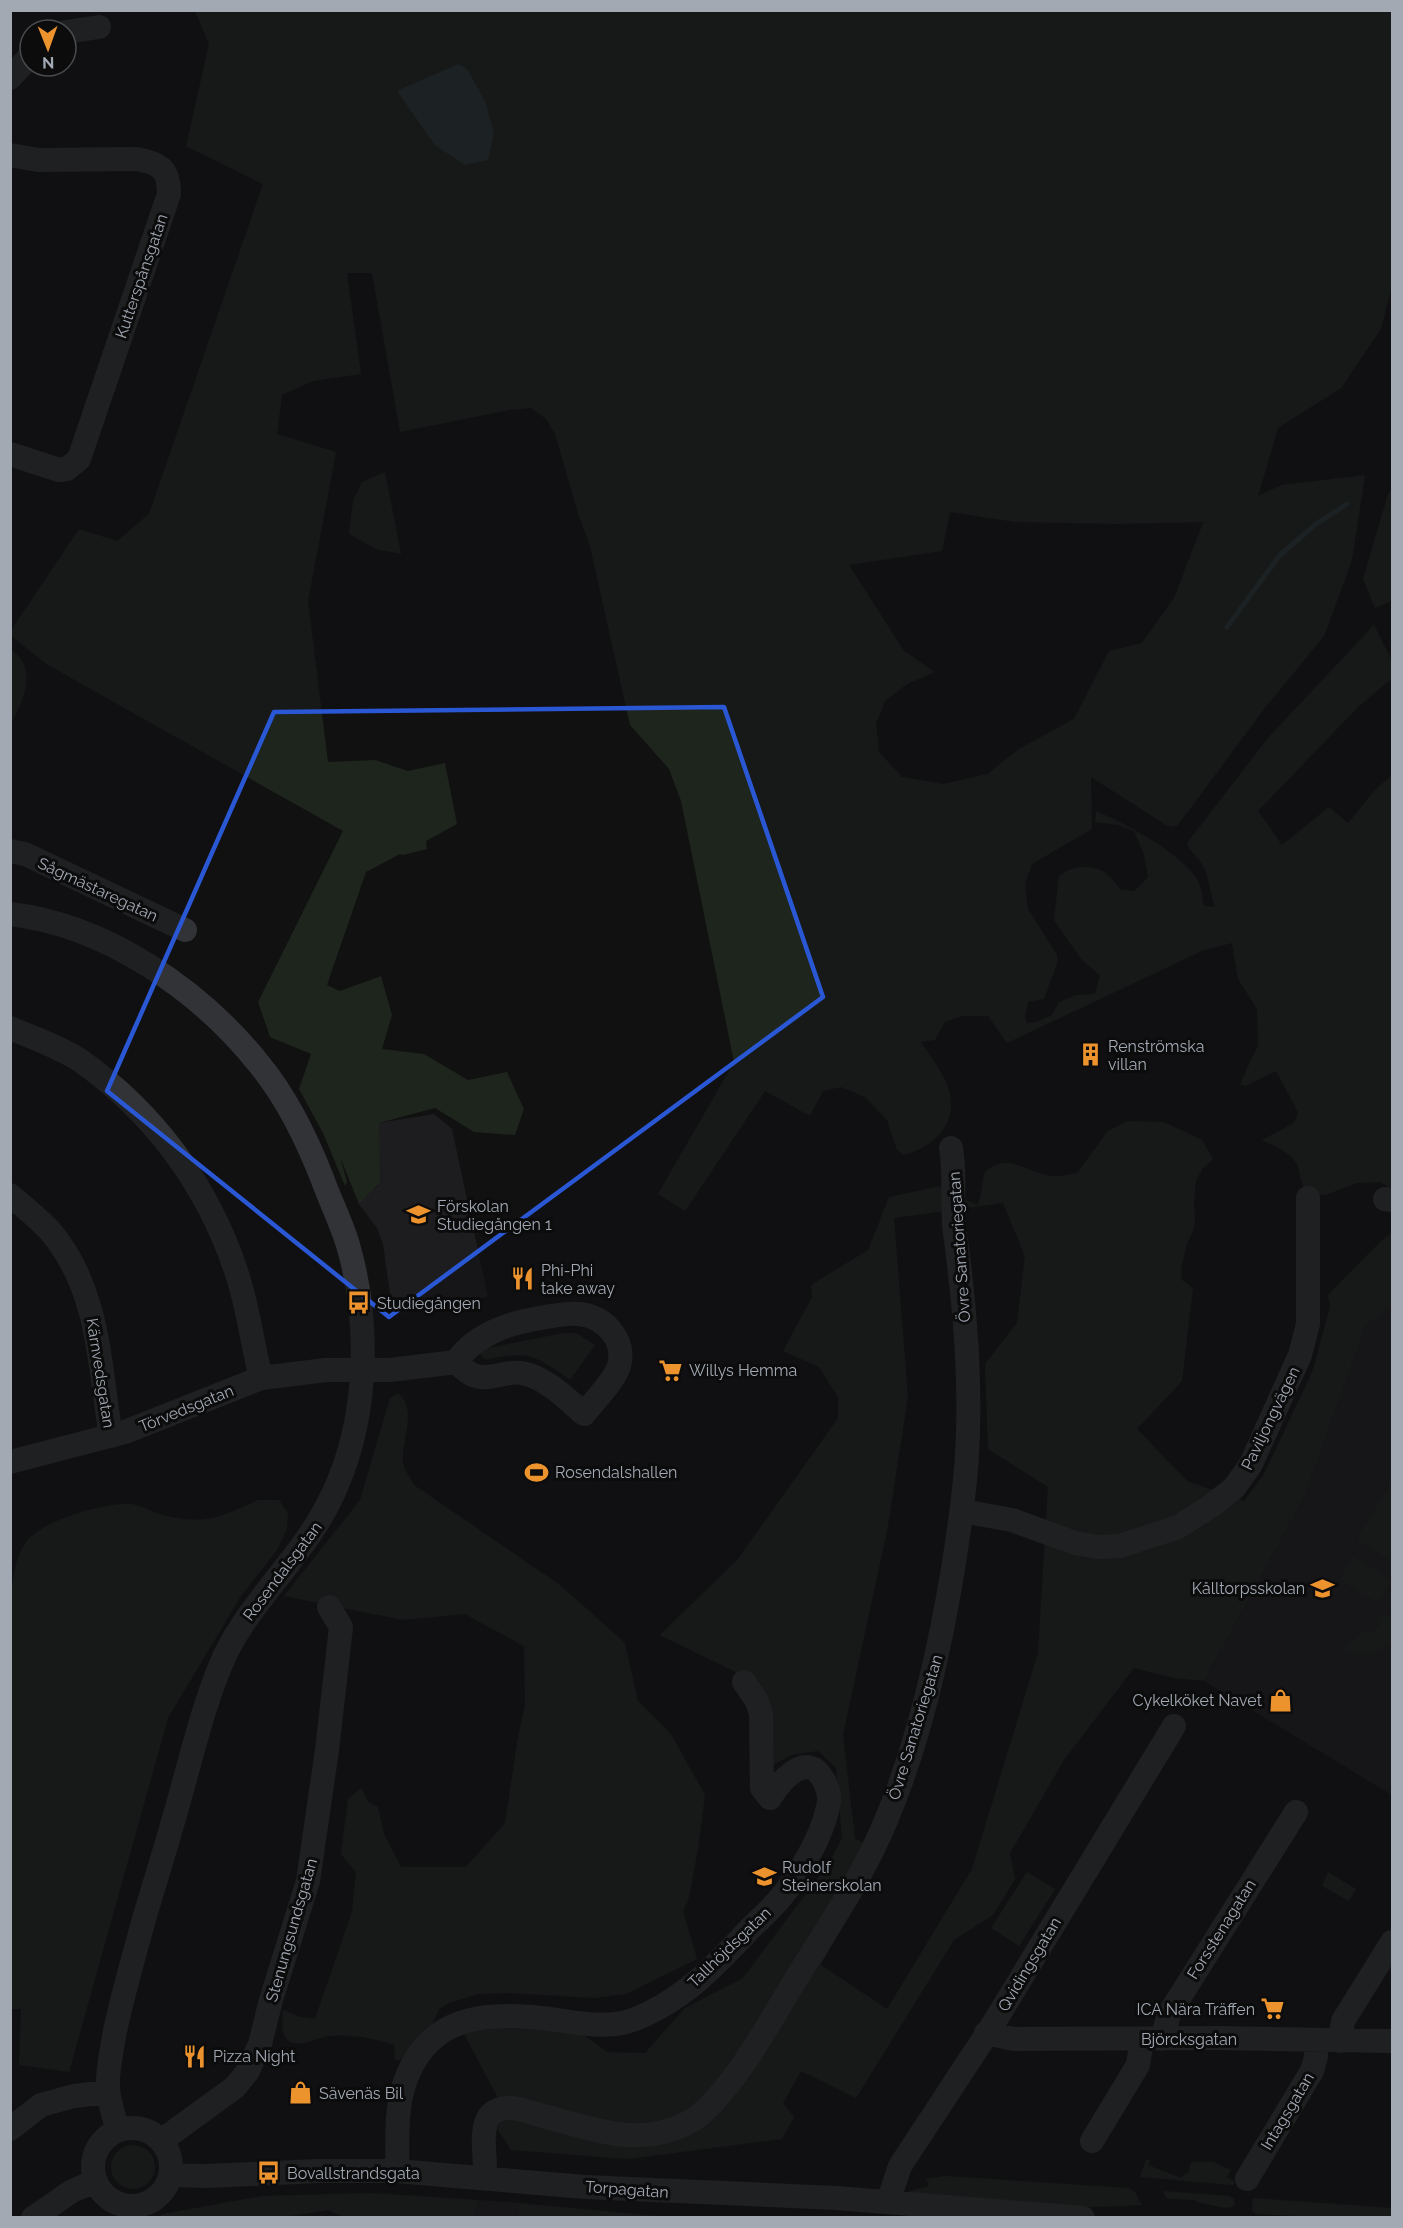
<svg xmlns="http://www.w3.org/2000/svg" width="1403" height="2228" viewBox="0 0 1403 2228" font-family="Raleway,sans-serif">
<rect width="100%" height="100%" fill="#111112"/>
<path fill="#1d1d1f" d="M434,1114L452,1129L488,1297L404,1313L390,1294L383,1244L377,1228L358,1203L379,1185L378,1123Z
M1392,1308V1795L1204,1681L1305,1495L1366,1325Z
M478,2200L519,2203L518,2217L475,2218Z"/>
<path fill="#1d251d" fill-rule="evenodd" d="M195,11H1392V285L1381,329L1341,388L1278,428L1258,496L1282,485L1365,475L1352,560L1324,636L1264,709L1178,825L1171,827L1166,825L1091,777L1092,829L1032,864L1025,884L1028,909L1057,955V964L1044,999L1028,1002L1025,1018L1027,1023L1036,1022L1052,1015L1059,1002L1076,995L1095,994L1100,975L1081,959L1054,920L1059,876C1071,866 1090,864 1104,872C1110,876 1116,884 1121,890L1134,891L1148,877L1144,854L1134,831L1119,825L1095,822L1096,811C1124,823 1185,854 1199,883C1202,889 1202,899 1204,906L1215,907C1210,893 1210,881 1204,868C1200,858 1189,852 1187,843L1268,738L1374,625L1392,661V678L1358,707L1258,811L1282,845L1329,807L1348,823L1375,790L1392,775V1189L1380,1182L1357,1183L1325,1195H1309C1299,1182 1302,1180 1298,1167C1293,1153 1274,1146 1262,1140L1294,1123L1298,1112L1276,1071L1245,1086L1240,1084L1258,1045L1257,1009L1238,979L1232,943L1204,950L1007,1043L988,1016H962L945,1022L935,1040L921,1042C929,1054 938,1066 944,1078C963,1116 941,1144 904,1155L897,1150L887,1120L865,1097L841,1087L823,1091L810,1116L765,1091L685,1211L658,1194L734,1062L681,801L669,769L630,725L590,546L578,513L555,434L546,419L531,408L509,410L400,432L372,273H347L361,374L313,381L282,395L277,434L336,452L308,601L328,762L375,760L408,771L445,763L457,824L426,841L427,849L403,855L400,854L366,872L327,985L340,991L381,976L392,1015L382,1049L424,1054L468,1080L507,1072L524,1109L515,1135L474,1132L435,1108L379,1123L380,1183L359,1204L340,1157L347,1182L345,1186L323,1133L299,1089L311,1054L270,1037L258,1002L343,831L48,665L11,636L10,632L79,529L117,541L149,514L263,184L186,146L209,44ZM950,512L1016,522L1117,524L1206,522L1203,523L1174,598L1142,643L1109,651L1074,719L1019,749L987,774L943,784L902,777L879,752L876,724L885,701L907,684L935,672L904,651L849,565L942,551Z
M385,472L401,554L376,549L349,534L353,501L362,482Z
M1392,490V601L1375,608L1363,579L1388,494Z
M11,649C39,671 23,699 11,724Z
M1128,1121L1164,1122L1202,1140L1213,1159L1202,1169L1196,1181L1194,1200L1195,1225L1186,1247L1181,1269L1182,1280L1193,1288L1182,1381L1137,1429L1187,1481L1244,1501L1263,1476L1313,1370L1330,1307L1328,1295L1382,1240L1392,1233V1308L1366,1325L1305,1495L1204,1681L1174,1678L1134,1668L1064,1760L1010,1853L1015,1879L993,1915L954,1940L856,2098L801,2071L783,2103L794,2117L782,2139L628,2159L511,2150L498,2130L499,2100L462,2030L518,2024L570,2025L607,2052L645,2053L685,2008L743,1978L829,1863L842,1838L836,1768L818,1751L791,1755L768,1768L752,1680L660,1635L738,1559L838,1418V1397L819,1367L783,1351L812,1297L811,1285L868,1250L889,1197L941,1186L949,1192L977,1205L980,1199L984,1173C1008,1151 1025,1172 1050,1176C1060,1177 1069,1175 1078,1172L1108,1131ZM1003,1203L1025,1256L1017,1323L985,1364L988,1449L1048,1487L1038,1653L972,1869L887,2009L821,1965L884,1850L855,1839L843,1734L887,1531L908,1397L894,1218Z
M564,1333H576L595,1345L570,1380C535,1355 529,1350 486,1360L481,1356L480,1352L483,1349Z
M398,1393C418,1409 401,1441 403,1463C404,1470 411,1479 414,1485L560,1585L625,1643L638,1701L671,1734L705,1795L698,1848L689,1898L683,1911L697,1959L626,1994L594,1998L509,1993L478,1994L449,2003L439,2009L433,2023L401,2060H395L394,2045C374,2038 351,2034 329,2036C318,2037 298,2049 289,2041C279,2033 283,2020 283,2010L300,2017L315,2019L352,1912L356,1872L341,1854L348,1799L361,1788L368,1802L378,1807L384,1834L401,1867H466L505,1823L517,1743L525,1704L524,1646L465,1614L403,1620L284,1596L360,1500L390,1398Z
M1392,1482V1562L1359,1542L1358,1536Z
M258,1500H279L288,1513L287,1529L277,1550L241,1596L168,1718L69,2072L19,2065L21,2009H10V1618C12,1594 11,1563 26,1542C41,1521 106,1502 131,1504C140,1505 148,1510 157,1513C171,1518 191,1521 206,1519C223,1517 242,1507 258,1500Z
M1353,1556L1392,1580L1378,1603L1339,1580Z
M1385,1613L1392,1620L1391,1644C1376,1655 1359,1656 1341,1650L1365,1630L1369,1634L1380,1625L1377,1620Z
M1027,1872L1055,1889L1019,1946L991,1928Z
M1328,1872L1356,1889L1349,1901L1322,1886Z
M111 2167a22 22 0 1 1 44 0a22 22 0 1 1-44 0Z
M1146,2160H1150L1148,2165L1181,2178L1189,2172L1190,2164L1193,2162H1213L1231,2170L1227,2177L1235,2182L1233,2185L1140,2177Z
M945,2176L1128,2188L1135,2192L1142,2205L1099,2207L1041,2205L913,2194L909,2191L927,2187L929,2183L925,2179Z
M1163,2191L1229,2196L1234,2199L1235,2204L1232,2207L1225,2208L1197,2202L1195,2200L1169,2199L1166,2197Z
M371,2193L478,2200L475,2217H343L328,2210L284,2217H158L163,2214L262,2196Z
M1253,2198L1392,2208V2217H1319L1256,2214L1252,2211Z
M519,2203L667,2217H518Z"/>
<path fill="#2b353a" d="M458,64L467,69L485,101L494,133L488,160L465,165L435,145L397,91Z"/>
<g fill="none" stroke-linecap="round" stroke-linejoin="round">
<path stroke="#2b353a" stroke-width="5" d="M1227,627L1280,555L1316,524L1347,504"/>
<path stroke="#323337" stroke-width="24" d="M66,32L99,27
M10,78L30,56
M10,155L38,160L136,159C160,163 169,169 169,194L79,459L67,469L59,470L10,454
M10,851L25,854L185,930
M10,914C106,925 200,990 259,1064C287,1098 306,1137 322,1178C330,1200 341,1222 348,1245C372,1328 368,1429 327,1506C299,1560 251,1601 225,1655C206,1697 195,1743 183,1786C171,1831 157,1875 144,1919C134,1956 123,1993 115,2031C112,2050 107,2069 108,2088C109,2102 114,2117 118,2130
M10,1028C34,1038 60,1047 81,1061C154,1113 208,1186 236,1271C248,1305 252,1343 261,1378
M10,1195C24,1207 39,1219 51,1232C100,1291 99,1365 111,1436
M1385,1199L1392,1200
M10,1462L125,1432L261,1378L326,1370H390L456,1362C461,1366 465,1371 471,1374C485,1383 506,1370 522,1373C545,1377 567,1399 584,1414C594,1401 615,1380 619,1366C626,1340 605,1317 580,1314C565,1312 513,1322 499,1329C481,1337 467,1346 456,1362
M962,1511L1012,1520L1075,1543L1098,1547L1120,1546L1178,1527L1211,1506L1234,1488L1251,1464L1300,1355L1308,1324V1198
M986,2033L1014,2039L1217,2038L1392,2041
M1162,2039L1169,2014L1296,1812
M1340,2041L1343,2021L1392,1942
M93 2167a39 39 0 1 1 78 0a39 39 0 1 1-78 0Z
M10,2129L41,2105L74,2096L108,2092
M161,2141L235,2087L248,2071L260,2044L271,2000L308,1881L327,1750L341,1627L329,1607
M1092,2141L1138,2065L1142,2040
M397,2171C398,2143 395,2112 404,2085C424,2023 472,2012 531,2017C559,2019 588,2027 616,2024C642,2021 677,1998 696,1982C714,1967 729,1951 745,1934C759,1919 777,1905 788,1888C805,1864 824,1831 829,1802C830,1795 827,1787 824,1781C808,1749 781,1780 770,1798L762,1788L761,1714L757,1701L744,1682
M171,2175L206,2176L319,2171H397L585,2187L837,2198L1083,2218
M485,2177C486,2159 480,2134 488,2118C493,2110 502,2108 511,2108C522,2109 533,2113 543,2116C571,2123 599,2133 627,2135C652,2137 682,2130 701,2114C739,2080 769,2023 796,1979C828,1927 864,1875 887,1818C920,1739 939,1653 953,1569C960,1524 967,1477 968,1431C970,1365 964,1299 955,1233C951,1205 956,1176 951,1148
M1247,2179L1312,2071L1316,2057V2041
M888,2202L900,2166L992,2026L1174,1726
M33,2218L72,2191L96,2181"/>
</g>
<path d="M0 0H1403V2228H0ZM724,707L823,997L389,1317L107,1091L274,712Z" fill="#111112" fill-opacity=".55" fill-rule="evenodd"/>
<path fill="none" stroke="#2a57d4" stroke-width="4.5" stroke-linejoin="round" d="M724,707L823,997L389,1317L107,1091L274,712Z"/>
<defs>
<symbol id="building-bare" viewBox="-9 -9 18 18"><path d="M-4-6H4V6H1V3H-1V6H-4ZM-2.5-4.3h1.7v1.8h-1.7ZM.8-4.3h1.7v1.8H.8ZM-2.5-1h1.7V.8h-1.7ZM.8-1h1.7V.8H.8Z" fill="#ed932e" stroke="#0c0c0d" stroke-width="2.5" paint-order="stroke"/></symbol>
<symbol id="school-bare" viewBox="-9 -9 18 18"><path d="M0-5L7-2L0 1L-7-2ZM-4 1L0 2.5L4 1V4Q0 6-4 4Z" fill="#ed932e" stroke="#0c0c0d" stroke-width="2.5" paint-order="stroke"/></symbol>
<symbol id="restaurant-bare" viewBox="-9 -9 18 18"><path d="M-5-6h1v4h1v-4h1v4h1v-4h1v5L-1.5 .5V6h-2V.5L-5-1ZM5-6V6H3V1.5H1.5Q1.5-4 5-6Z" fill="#ed932e" stroke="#0c0c0d" stroke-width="2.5" paint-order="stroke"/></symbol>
<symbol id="bus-bare" viewBox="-9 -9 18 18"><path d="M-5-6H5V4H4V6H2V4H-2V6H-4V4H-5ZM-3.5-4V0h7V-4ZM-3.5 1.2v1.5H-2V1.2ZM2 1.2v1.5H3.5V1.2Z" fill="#ed932e" stroke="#0c0c0d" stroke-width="2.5" paint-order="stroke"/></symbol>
<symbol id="supermarket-bare" viewBox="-9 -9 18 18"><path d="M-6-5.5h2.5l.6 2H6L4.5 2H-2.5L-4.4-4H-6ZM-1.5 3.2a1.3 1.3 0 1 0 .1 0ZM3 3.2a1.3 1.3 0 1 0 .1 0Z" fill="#ed932e" stroke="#0c0c0d" stroke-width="2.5" paint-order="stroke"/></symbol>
<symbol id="stadium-bare" viewBox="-9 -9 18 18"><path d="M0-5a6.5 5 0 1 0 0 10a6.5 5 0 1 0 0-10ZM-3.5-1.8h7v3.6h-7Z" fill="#ed932e" stroke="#0c0c0d" stroke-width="2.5" paint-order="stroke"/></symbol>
<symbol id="shop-bare" viewBox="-9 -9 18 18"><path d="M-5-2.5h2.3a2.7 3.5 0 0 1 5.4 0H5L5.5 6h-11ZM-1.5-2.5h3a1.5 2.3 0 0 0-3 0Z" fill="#ed932e" stroke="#0c0c0d" stroke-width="2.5" paint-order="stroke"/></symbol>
</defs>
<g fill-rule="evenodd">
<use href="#building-bare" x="1074" y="1038" width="33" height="33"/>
<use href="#school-bare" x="402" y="1198" width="33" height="33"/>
<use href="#restaurant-bare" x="506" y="1262" width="33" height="33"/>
<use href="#bus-bare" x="342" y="1286" width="33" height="33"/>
<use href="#supermarket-bare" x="654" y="1354" width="33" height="33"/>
<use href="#stadium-bare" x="520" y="1456" width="33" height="33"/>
<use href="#school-bare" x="1306" y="1572" width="33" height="33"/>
<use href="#shop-bare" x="1264" y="1684" width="33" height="33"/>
<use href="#school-bare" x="748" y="1860" width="33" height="33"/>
<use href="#supermarket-bare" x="1256" y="1992" width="33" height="33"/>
<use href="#restaurant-bare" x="178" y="2040" width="33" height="33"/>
<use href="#shop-bare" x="284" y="2076" width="33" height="33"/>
<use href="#bus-bare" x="252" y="2156" width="33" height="33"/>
</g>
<g text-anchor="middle" stroke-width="6" stroke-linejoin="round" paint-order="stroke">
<g font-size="16" fill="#a2a9b3" stroke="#0c0c0d">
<text transform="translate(141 276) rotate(-71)" y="6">Kutterspånsgatan</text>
<text transform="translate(98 889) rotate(25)" y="6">Sågmästaregatan</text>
<text transform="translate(959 1247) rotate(-94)" y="6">Övre Sanatoriegatan</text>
<text transform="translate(101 1373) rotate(81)" y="6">Kärnvedsgatan</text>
<text transform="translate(186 1408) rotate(-22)" y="6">Törvedsgatan</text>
<text transform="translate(1270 1418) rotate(-64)" y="6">Paviljongvägen</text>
<text transform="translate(282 1571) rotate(-53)" y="6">Rosendalsgatan</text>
<text transform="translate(915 1727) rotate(-73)" y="6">Övre Sanatoriegatan</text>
<text transform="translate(1221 1929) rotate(-58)" y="6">Forsstenagatan</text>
<text transform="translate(291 1930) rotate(-74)" y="6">Stenungsundsgatan</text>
<text transform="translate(729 1947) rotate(-44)" y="6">Tallhöjdsgatan</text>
<text transform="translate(1029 1964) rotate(-59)" y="6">Qvidingsgatan</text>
<text x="1189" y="2045">Björcksgatan</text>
<text transform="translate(1287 2111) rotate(-59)" y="6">Intagsgatan</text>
<text transform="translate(627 2189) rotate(4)" y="6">Torpagatan</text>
</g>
<g font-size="16" fill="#a2a9b3" stroke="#0c0c0d" text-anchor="start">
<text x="1108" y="1052">Renströmska<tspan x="1108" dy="18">villan</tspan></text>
<text x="437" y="1212">Förskolan<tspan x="437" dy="18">Studiegången 1</tspan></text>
<text x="541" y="1276">Phi-Phi<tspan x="541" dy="18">take away</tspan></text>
<text x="377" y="1309">Studiegången</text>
<text x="689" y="1376">Willys Hemma</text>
<text x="555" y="1478">Rosendalshallen</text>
<text x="1305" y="1594" text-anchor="end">Kålltorpsskolan</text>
<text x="1262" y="1706" text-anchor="end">Cykelköket Navet</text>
<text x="782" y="1873">Rudolf<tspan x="782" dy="18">Steinerskolan</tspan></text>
<text x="1255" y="2015" text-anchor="end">ICA Nära Träffen</text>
<text x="213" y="2062">Pizza Night</text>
<text x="319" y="2099">Sävenäs Bil</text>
<text x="287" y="2179">Bovallstrandsgata</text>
</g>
</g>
<rect width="1403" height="2228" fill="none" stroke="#a2a9b3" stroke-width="24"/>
<g transform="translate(48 48) rotate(179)"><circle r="28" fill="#0c0c0d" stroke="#484b4f" stroke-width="1.5"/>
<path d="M0-4.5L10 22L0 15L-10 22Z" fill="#ed932e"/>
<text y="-9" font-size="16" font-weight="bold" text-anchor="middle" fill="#a2a9b3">N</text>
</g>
</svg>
